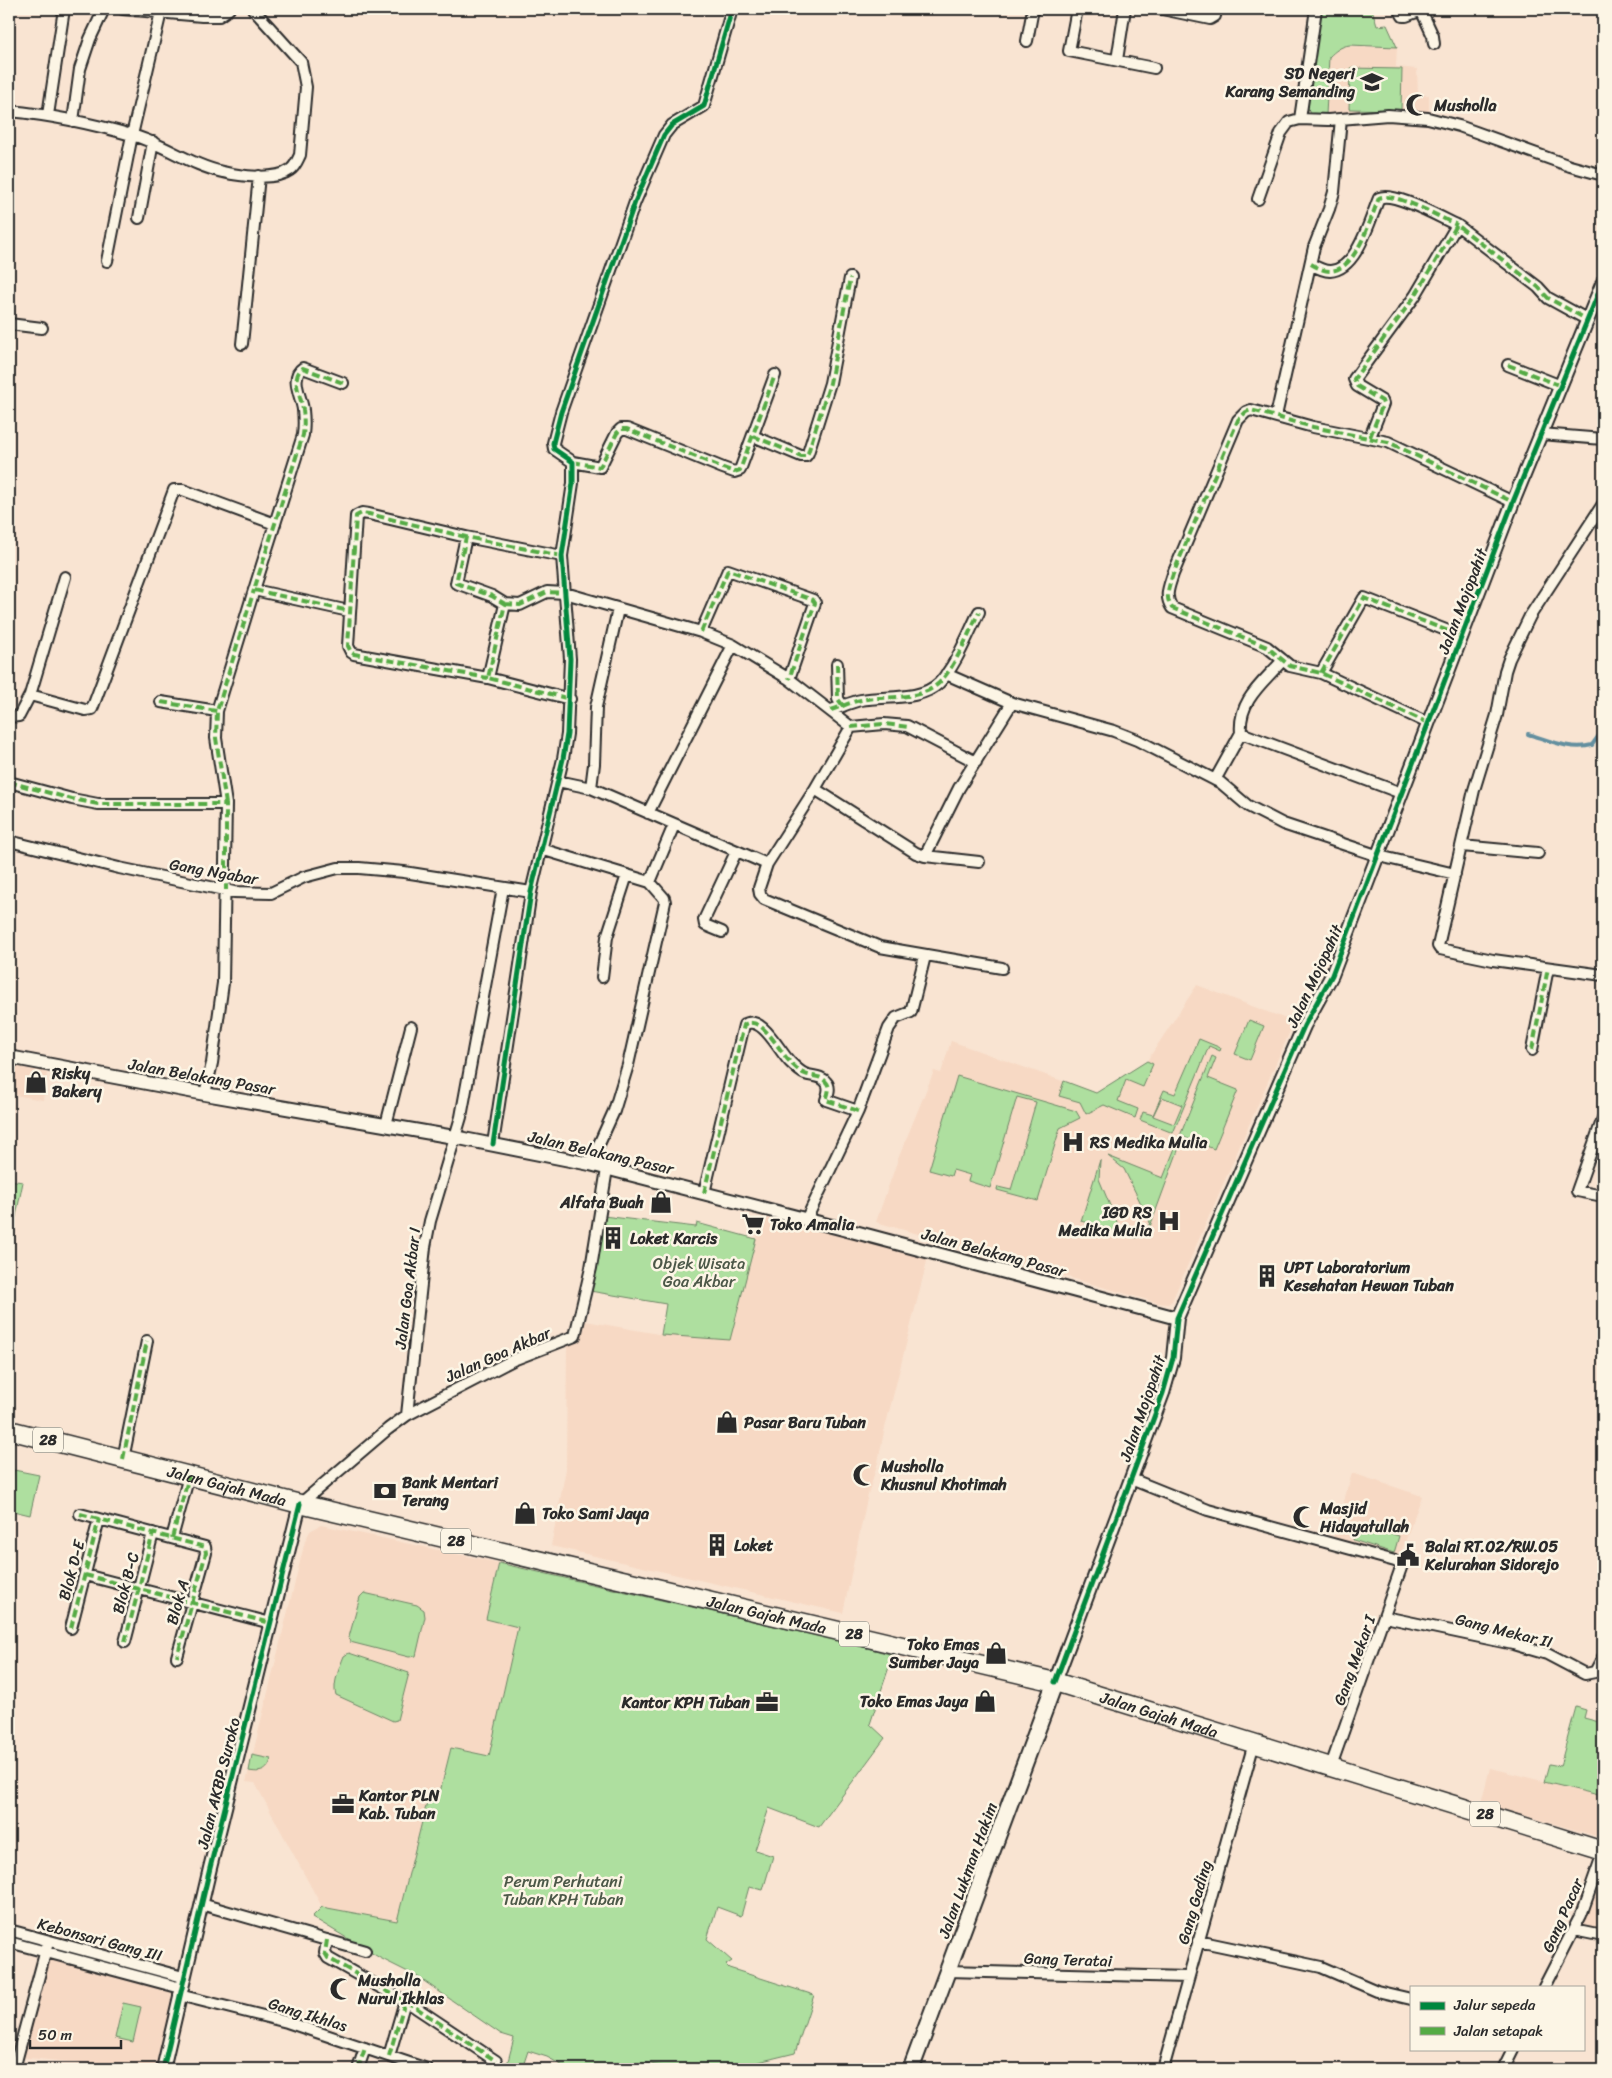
<svg xmlns="http://www.w3.org/2000/svg" width="1612" height="2078" viewBox="0 0 1612 2078" font-family="Sriracha,sans-serif">
<rect width="100%" height="100%" fill="#f9e4d2"/>
<filter id="ink" filterUnits="userSpaceOnUse"><feTurbulence type="fractalNoise" baseFrequency=".02" numOctaves="2"/><feDisplacementMap in="SourceGraphic" scale="10" xChannelSelector="R" yChannelSelector="G"/><feConvolveMatrix kernelMatrix="1 2 1 2 8 2 1 2 1" color-interpolation-filters="sRGB"/></filter>
<g filter="url(#ink)">
<path fill="#f7d9c4" d="M1347,46L1397,47L1396,67L1417,69L1418,96L1429,95V114L1326,115L1329,57L1339,49Z
M1197,985L1294,1022L1172,1301L1168,1304L1158,1303L876,1222L898,1159L934,1071L941,1073L951,1041L1096,1093L1147,1061Z
M9,1065L47,1073L43,1100L9,1094Z
M762,1217L928,1257L884,1432L878,1462L868,1494L843,1613L551,1546L566,1469L567,1344L580,1340L585,1321L664,1335L691,1336L737,1310Z
M1352,1473L1422,1496L1399,1558L1333,1539Z
M321,1525L499,1563L486,1619L519,1627L489,1756L451,1748L438,1796L429,1795L397,1921L322,1907L255,1783L246,1782L305,1541L310,1531Z
M1490,1768L1603,1796V1838L1481,1803Z
M1603,1864V1933L1580,1927Z
M49,1956L174,1991L157,2069H137L20,2057Z"/>
<path fill="#aedf9f" stroke="#6c8565" fill-rule="evenodd" d="M1321,9H1372L1377,26L1387,25L1397,47L1350,45C1341,46 1335,51 1329,57L1326,115H1310L1308,108Z
M1350,68L1402,69L1401,110L1349,109Z
M1249,1020L1264,1026L1250,1060L1235,1054Z
M1199,1039L1221,1048L1220,1051L1209,1046L1173,1133L1140,1120L1143,1112L1153,1115L1164,1090L1175,1094ZM1162,1097L1182,1105L1174,1124L1153,1116Z
M1212,1056L1216,1058L1208,1078L1238,1090L1214,1149L1183,1137L1148,1232L1136,1238L1081,1221L1100,1160L1099,1179L1121,1232L1136,1236L1147,1231L1150,1222L1124,1169L1108,1156L1163,1178Z
M1147,1061L1153,1064L1143,1087L1126,1080L1118,1101L1138,1109L1135,1118L1104,1105L1086,1114L1080,1102L1059,1096L1064,1081L1096,1093Z
M957,1076L1076,1111L1080,1118L1060,1128L1038,1201L997,1190L998,1187L1011,1190L1036,1102L1017,1097L990,1188L968,1181L970,1175L953,1170L951,1176L929,1170Z
M9,1180L23,1182L9,1250Z
M603,1216L696,1227L697,1223L756,1239L730,1340L661,1335L666,1304L590,1291Z
M14,1470L39,1475L30,1515L9,1510V1492Z
M1359,1524L1399,1536L1394,1553L1353,1540Z
M499,1563L849,1643L893,1655L870,1724L885,1738L819,1827L769,1808L755,1850L773,1856L763,1890L749,1887L741,1916L717,1907L707,1939L732,1961L726,1965L729,1968L814,1995L795,2053L730,2069H675L646,2063L645,2069H569L547,2057L528,2051L522,2069L507,2065L514,2038L501,2034L418,1977L380,1958L312,1917L322,1907L397,1921L429,1794L439,1796L451,1748L489,1756L518,1627L486,1619Z
M364,1593L417,1605L424,1610L425,1617L416,1656L409,1657L350,1642L349,1637L360,1597Z
M349,1653L409,1673L397,1720L393,1721L336,1695C332,1685 340,1666 344,1656Z
M1576,1707L1586,1710L1584,1718L1603,1723V1796L1544,1782L1549,1764L1560,1766Z
M252,1755L271,1759C268,1772 260,1773 249,1771Z
M123,2003L141,2007L133,2042L115,2038Z"/>
<g fill="none" stroke-linecap="round" stroke-linejoin="round">
<path stroke="#648f9f" stroke-width="4" d="M1528,734C1548,740 1571,751 1592,745L1603,730"/>
<defs>
<path id="minor" d="M123,9L202,16H219L229,9
M1077,9L1069,51L1154,68
M1162,9L1210,19L1215,16L1216,9
M1399,9L1403,16H1406L1424,9
M1421,10L1433,36L1434,44
M1027,41L1033,9
M1117,60L1125,9
M9,111C52,115 94,124 135,136C165,145 193,166 223,172C239,176 275,181 290,170C295,167 297,161 300,155L306,87L301,62L253,9
M48,115L64,9
M1300,119L1316,9
M73,121L80,69L90,39L104,9
M1258,199L1281,133L1289,122L1300,119L1328,120L1388,115L1428,118L1459,126L1570,166L1603,175
M139,218L153,142
M107,261L132,135L161,12
M1311,264C1316,267 1324,271 1330,271C1357,270 1370,219 1379,198C1394,191 1441,218 1457,225
M9,324L42,328
M242,344L259,176
M1508,365L1561,386
M343,383L303,368C289,377 302,398 303,410C304,419 304,427 303,435L254,590L349,611
M1276,416L1314,247L1329,209L1334,192L1341,119
M1541,434L1603,439
M753,436L801,456H806L808,453L830,383L850,278
M1370,437L1383,404L1382,401L1357,386L1354,379L1415,296L1457,225L1538,287L1548,298L1588,320
M573,462L600,467L617,433L621,429H627L723,468L734,472L740,470L775,375
M1603,504L1530,616L1509,659L1505,671L1497,715L1474,790L1438,946L1440,949L1493,960L1603,975
M466,537L369,514L362,513L356,516L348,646L351,652L354,654L488,678
M562,556L466,537L456,583L492,596L505,604L488,678L570,699
M505,604L520,605L547,592L565,593L701,632L733,645L789,679L851,727L815,789L767,864L591,788L558,781
M701,632L728,570L813,600L815,603L789,679
M837,664L838,699L843,706
M1321,673L1364,598L1461,636
M946,674L1012,703L1114,731L1137,740L1221,783L1248,806L1283,824L1379,856L1455,874
M30,695L65,577
M161,702L217,711
M831,710C841,707 851,702 861,700C885,695 919,702 939,683C956,666 968,634 979,612
M9,717L19,716L30,695L85,710L92,709L174,490H183L275,524
M1428,723L1321,673L1290,666L1267,647L1172,608C1164,596 1169,587 1173,574L1238,420L1246,412L1251,410L1313,427L1388,442L1513,502
M851,727L884,724L907,726L976,762
M1241,733C1238,700 1263,683 1283,660
M1215,780L1241,733L1401,793
M9,782L72,799L98,804H226L223,983L212,1063L205,1094
M591,788L594,764L596,707L618,609
M815,789L916,853L925,856L959,788L1012,703
M226,804L216,738L217,711L254,590
M648,813L733,645
M9,841L119,868L234,892L271,893L304,877L338,868H359L404,872L531,892
M1462,846L1538,853
M541,849L650,882
M925,856L979,862
M767,864L759,888L760,894L764,899L880,947L1002,968
M722,932L705,925L704,920L736,852
M602,977L607,937L627,875
M1532,1050L1548,968
M1603,1118L1577,1191L1603,1196
M386,1125L411,1027
M493,1144L531,892L563,759L567,734L570,659L562,556L573,483V462L554,449L553,443L561,412L635,202L664,135L672,125L704,106L732,9
M590,1164L614,1111L628,1065L665,902L664,898L650,882L674,825
M704,1193L744,1025C761,1013 779,1051 790,1062C794,1066 800,1072 805,1074C812,1077 821,1075 826,1082C831,1087 828,1094 826,1100L858,1111
M806,1220L858,1111L889,1028L896,1018L911,1012L925,956
M407,1415L425,1247L430,1221L461,1117L503,888
M123,1459L147,1341
M1131,1479L1208,1510L1395,1561L1402,1565L1331,1766
M300,1504L388,1429L407,1415L513,1360L575,1336L591,1268L607,1169
M80,1514L205,1547L206,1553L177,1657
M172,1538L189,1476
M85,1575L271,1623
M1385,1617L1513,1644L1547,1654L1585,1674L1595,1672L1603,1657
M71,1628L99,1519
M125,1642L153,1533
M201,1904L365,1951
M9,1930L183,1977
M1574,1930L1603,1936
M327,1940L325,1953L328,1958L415,2007L496,2061
M1198,1941L1321,1967L1377,1991L1411,1999
M9,1942L181,1988
M948,1971L1188,1977
M1544,1987L1581,1915L1603,1853
M179,1995L287,2022L427,2069
M389,2056L405,2001
M14,2069L47,1946
M358,2069L365,2048
M1163,2069L1254,1743
M1503,2069L1513,2049"/>
<path id="tertiary" d="M9,1057L205,1094L454,1137L590,1164L855,1232L1177,1318
M1055,1682L1163,1393L1173,1358L1177,1318L1304,1026L1332,975L1513,502L1603,282
M163,2069L210,1868L300,1504"/>
<path id="secondary" d="M911,2069L1055,1682"/>
<g id="trunk">
<path id="s1" d="M9,1430L300,1504L1055,1682L1603,1851"/>
</g>
</defs>
<use href="#minor" stroke="#2b2b2b" stroke-width="14"/>
<use href="#tertiary" stroke="#2b2b2b" stroke-width="16"/>
<use href="#secondary" stroke="#2b2b2b" stroke-width="19"/>
<use href="#trunk" stroke="#2b2b2b" stroke-width="21"/>
<use href="#minor" stroke="#fcf5e5" stroke-width="10"/>
<use href="#tertiary" stroke="#fcf5e5" stroke-width="12"/>
<use href="#secondary" stroke="#fcf5e5" stroke-width="15"/>
<use href="#trunk" stroke="#fcf5e5" stroke-width="18"/>
<path stroke="#54ab44" stroke-width="4" stroke-dasharray="8 4" stroke-linecap="butt" d="M1311,264C1316,267 1324,271 1330,271C1357,270 1370,219 1379,198C1394,191 1441,218 1457,225
M1508,365L1561,386
M343,383L303,368C289,377 302,398 303,410C304,419 304,427 303,435L254,590L349,611
M753,436L801,456H806L808,453L830,383L850,278
M1370,437L1383,404L1382,401L1357,386L1354,379L1415,296L1457,225L1538,287L1548,298L1588,320
M573,462L600,467L617,433L621,429H627L723,468L734,472L740,470L775,375
M466,537L369,514L362,513L356,516L348,646L351,652L354,654L488,678
M562,556L466,537L456,583L492,596L505,604L488,678L570,699
M505,604L520,605L547,592L565,593
M701,632L728,570L813,600L815,603L789,679
M837,664L838,699L843,706
M1321,673L1364,598L1461,636
M161,702L217,711
M831,710C841,707 851,702 861,700C885,695 919,702 939,683C956,666 968,634 979,612
M1428,723L1321,673L1290,666L1267,647L1172,608C1164,596 1169,587 1173,574L1238,420L1246,412L1251,410L1313,427L1388,442L1513,502
M851,727L884,724L909,727
M9,782L72,799L98,804H226V890
M226,804L216,738L217,711L254,590
M1532,1050L1548,968
M704,1193L744,1025C761,1013 779,1051 790,1062C794,1066 800,1072 805,1074C812,1077 821,1075 826,1082C831,1087 828,1094 826,1100L858,1111
M123,1459L147,1341
M80,1514L205,1547L206,1553L177,1657
M172,1538L189,1476
M85,1575L271,1623
M71,1628L99,1519
M125,1642L153,1533
M327,1940L325,1953L328,1958L415,2007L496,2061
M389,2056L405,2001
M358,2069L365,2048"/>
<defs>
<path id="cycleway" d="M493,1144L531,892L563,759L567,734L570,659L562,556L573,483V462L554,449L553,443L561,412L635,202L664,135L672,125L704,106L732,9
M1055,1682L1163,1393L1173,1358L1177,1318L1304,1026L1332,975L1513,502L1603,282
M163,2069L210,1868L300,1504"/>
</defs>
<use href="#cycleway" stroke="#fcf5e5" stroke-width="8"/>
<use href="#cycleway" stroke="#00873e" stroke-width="5"/>
</g>
</g>
<defs>
<symbol id="school-bare" viewBox="-9 -9 18 18"><path d="M0-5L7-2L0 1L-7-2ZM-4 1L0 2.5L4 1V4Q0 6-4 4Z" fill="#2b2b2b" stroke="#fcf5e5" stroke-width="2.5" paint-order="stroke"/></symbol>
<symbol id="mosque-bare" viewBox="-9 -9 18 18"><path d="M3.5-4.9A6 6 0 1 0 3.5 4.9A5 5 0 1 1 3.5-4.9Z" fill="#2b2b2b" stroke="#fcf5e5" stroke-width="2.5" paint-order="stroke"/></symbol>
<symbol id="shop-bare" viewBox="-9 -9 18 18"><path d="M-5-2.5h2.3a2.7 3.5 0 0 1 5.4 0H5L5.5 6h-11ZM-1.5-2.5h3a1.5 2.3 0 0 0-3 0Z" fill="#2b2b2b" stroke="#fcf5e5" stroke-width="2.5" paint-order="stroke"/></symbol>
<symbol id="hospital-bare" viewBox="-9 -9 18 18"><path d="M-5-5h3v3.5h4V-5h3V5h-3V1.5h-4V5h-3Z" fill="#2b2b2b" stroke="#fcf5e5" stroke-width="2.5" paint-order="stroke"/></symbol>
<symbol id="supermarket-bare" viewBox="-9 -9 18 18"><path d="M-6-5.5h2.5l.6 2H6L4.5 2H-2.5L-4.4-4H-6ZM-1.5 3.2a1.3 1.3 0 1 0 .1 0ZM3 3.2a1.3 1.3 0 1 0 .1 0Z" fill="#2b2b2b" stroke="#fcf5e5" stroke-width="2.5" paint-order="stroke"/></symbol>
<symbol id="building-bare" viewBox="-9 -9 18 18"><path d="M-4-6H4V6H1V3H-1V6H-4ZM-2.5-4.3h1.7v1.8h-1.7ZM.8-4.3h1.7v1.8H.8ZM-2.5-1h1.7V.8h-1.7ZM.8-1h1.7V.8H.8Z" fill="#2b2b2b" stroke="#fcf5e5" stroke-width="2.5" paint-order="stroke"/></symbol>
<symbol id="bank-bare" viewBox="-9 -9 18 18"><path d="M-6-4H6V4H-6ZM0-2.3a2.3 2.3 0 1 0 0 4.6a2.3 2.3 0 1 0 0-4.6Z" fill="#2b2b2b" stroke="#fcf5e5" stroke-width="2.5" paint-order="stroke"/></symbol>
<symbol id="civic-bare" viewBox="-9 -9 18 18"><path d="M-.6-6.5H3V-4.5H.6V-3L4-1V1h2V6H-6V1h2V-1L-.6-3ZM-1.2 2.5V6h2.4V2.5Z" fill="#2b2b2b" stroke="#fcf5e5" stroke-width="2.5" paint-order="stroke"/></symbol>
<symbol id="office-bare" viewBox="-9 -9 18 18"><path d="M-6-3h4V-5.5h4V-3h4V5H-6ZM-1-4.5V-3h2v-1.5ZM-6 0V1H6V0Z" fill="#2b2b2b" stroke="#fcf5e5" stroke-width="2.5" paint-order="stroke"/></symbol>
</defs>
<g fill-rule="evenodd">
<use href="#school-bare" x="1356" y="66" width="32" height="32"/>
<use href="#mosque-bare" x="1401" y="89" width="32" height="32"/>
<use href="#shop-bare" x="20" y="1066" width="32" height="32"/>
<use href="#hospital-bare" x="1057" y="1126" width="32" height="32"/>
<use href="#shop-bare" x="645" y="1186" width="32" height="32"/>
<use href="#hospital-bare" x="1153" y="1205" width="32" height="32"/>
<use href="#supermarket-bare" x="737" y="1208" width="32" height="32"/>
<use href="#building-bare" x="597" y="1222" width="32" height="32"/>
<use href="#building-bare" x="1251" y="1260" width="32" height="32"/>
<use href="#shop-bare" x="711" y="1406" width="32" height="32"/>
<use href="#mosque-bare" x="848" y="1459" width="32" height="32"/>
<use href="#bank-bare" x="369" y="1475" width="32" height="32"/>
<use href="#shop-bare" x="509" y="1497" width="32" height="32"/>
<use href="#mosque-bare" x="1288" y="1501" width="32" height="32"/>
<use href="#building-bare" x="701" y="1529" width="32" height="32"/>
<use href="#civic-bare" x="1392" y="1539" width="32" height="32"/>
<use href="#shop-bare" x="980" y="1637" width="32" height="32"/>
<use href="#shop-bare" x="969" y="1685" width="32" height="32"/>
<use href="#office-bare" x="751" y="1686" width="32" height="32"/>
<use href="#office-bare" x="327" y="1788" width="32" height="32"/>
<use href="#mosque-bare" x="325" y="1973" width="32" height="32"/>
</g>
<g text-anchor="middle" stroke-width="5" stroke-linejoin="round" paint-order="stroke">
<g fill="#fcf5e5" stroke="#6a6863" stroke-width="1">
<rect x="33" y="1427.5" width="30" height="25" rx="4"/>
<rect x="441" y="1528.5" width="30" height="25" rx="4"/>
<rect x="839" y="1621.5" width="30" height="25" rx="4"/>
<rect x="1470" y="1801.5" width="30" height="25" rx="4"/>
</g>
<g font-size="15" font-weight="bold" fill="#2b2b2b">
<text x="48" y="1445">28</text>
<text x="456" y="1546">28</text>
<text x="854" y="1639">28</text>
<text x="1485" y="1819">28</text>
</g>
<g font-size="16" font-weight="bold" fill="#2b2b2b" stroke="#fcf5e5" text-anchor="start">
<text x="1355" y="79" text-anchor="end">SD Negeri<tspan x="1355" dy="18">Karang Semanding</tspan></text>
<text x="1434" y="111">Musholla</text>
<text x="52" y="1079">Risky<tspan x="52" dy="18">Bakery</tspan></text>
<text x="1090" y="1148">RS Medika Mulia</text>
<text x="644" y="1208" text-anchor="end">Alfata Buah</text>
<text x="1152" y="1218" text-anchor="end">IGD RS<tspan x="1152" dy="18">Medika Mulia</tspan></text>
<text x="770" y="1230">Toko Amalia</text>
<text x="630" y="1244">Loket Karcis</text>
<text x="1284" y="1273">UPT Laboratorium<tspan x="1284" dy="18">Kesehatan Hewan Tuban</tspan></text>
<text x="744" y="1428">Pasar Baru Tuban</text>
<text x="881" y="1472">Musholla<tspan x="881" dy="18">Khusnul Khotimah</tspan></text>
<text x="402" y="1488">Bank Mentari<tspan x="402" dy="18">Terang</tspan></text>
<text x="1320" y="1514">Masjid<tspan x="1320" dy="18">Hidayatullah</tspan></text>
<text x="542" y="1519">Toko Sami Jaya</text>
<text x="734" y="1551">Loket</text>
<text x="1425" y="1552">Balai RT.02/RW.05<tspan x="1425" dy="18">Kelurahan Sidorejo</tspan></text>
<text x="979" y="1650" text-anchor="end">Toko Emas<tspan x="979" dy="18">Sumber Jaya</tspan></text>
<text x="968" y="1707" text-anchor="end">Toko Emas Jaya</text>
<text x="750" y="1708" text-anchor="end">Kantor KPH Tuban</text>
<text x="359" y="1801">Kantor PLN<tspan x="359" dy="18">Kab. Tuban</tspan></text>
<text x="358" y="1986">Musholla<tspan x="358" dy="18">Nurul Ikhlas</tspan></text>
</g>
<g font-size="16" fill="#2b2b2b" stroke="#fcf5e5">
<text transform="translate(1462 601) rotate(-69)" y="6">Jalan Mojopahit</text>
<text transform="translate(214 871) rotate(10)" y="6">Gang Ngabar</text>
<text transform="translate(1314 976) rotate(-65)" y="6">Jalan Mojopahit</text>
<text transform="translate(202 1076) rotate(10)" y="6">Jalan Belakang Pasar</text>
<text transform="translate(601 1152) rotate(13)" y="6">Jalan Belakang Pasar</text>
<text transform="translate(994 1252) rotate(15)" y="6">Jalan Belakang Pasar</text>
<text transform="translate(407 1288) rotate(-83)" y="6">Jalan Goa Akbar I</text>
<text transform="translate(498 1354) rotate(-24)" y="6">Jalan Goa Akbar</text>
<text transform="translate(1142 1408) rotate(-71)" y="6">Jalan Mojopahit</text>
<text dy="6" stroke="none"><textPath href="#s1" startOffset="225">Jalan Gajah Mada</textPath></text>
<text transform="translate(71 1570) rotate(-75)" y="6">Blok D-E</text>
<text transform="translate(125 1583) rotate(-75)" y="6">Blok B-C</text>
<text transform="translate(177 1602) rotate(-74)" y="6">Blok A</text>
<text dy="6" stroke="none"><textPath href="#s1" startOffset="780">Jalan Gajah Mada</textPath></text>
<text transform="translate(1504 1630) rotate(14)" y="6">Gang Mekar II</text>
<text transform="translate(1354 1660) rotate(-70)" y="6">Gang Mekar I</text>
<text dy="6" stroke="none"><textPath href="#s1" startOffset="1185">Jalan Gajah Mada</textPath></text>
<text transform="translate(218 1783) rotate(-76)" y="6">Jalan AKBP Suroko</text>
<text transform="translate(967 1870) rotate(-70)" y="6">Jalan Lukman Hakim</text>
<text transform="translate(1194 1902) rotate(-74)" y="6">Gang Gading</text>
<text transform="translate(1562 1915) rotate(-66)" y="6">Gang Pacar</text>
<text transform="translate(100 1939) rotate(15)" y="6">Kebonsari Gang III</text>
<text transform="translate(1068 1959) rotate(2)" y="6">Gang Teratai</text>
<text transform="translate(308 2014) rotate(17)" y="6">Gang Ikhlas</text>
</g>
<g font-size="16" fill="#4c5848" stroke="#fcf5e5">
<text x="699" y="1269">Objek Wisata<tspan x="699" dy="18">Goa Akbar</tspan></text>
<text x="563" y="1887">Perum Perhutani<tspan x="563" dy="18">Tuban KPH Tuban</tspan></text>
</g>
</g>
<rect width="1612" height="2078" fill="none" stroke="#fcf5e5" stroke-width="30"/>
<rect x="15" y="15" width="1582" height="2048" fill="none" stroke="#2b2b2b" stroke-width="2" filter="url(#ink)"/>
<rect x="1410" y="1986" width="175" height="65" fill="#fcf5e5" stroke="#a8a49b"/>
<rect x="1420" y="2002" width="25" height="8" fill="#00873e" stroke="#a8a49b"/>
<text x="1454" y="2010" font-size="15" fill="#2b2b2b">Jalur sepeda</text>
<rect x="1420" y="2027" width="25" height="8" fill="#54ab44" stroke="#a8a49b"/>
<text x="1454" y="2036" font-size="15" fill="#2b2b2b">Jalan setapak</text>
<path d="M30 2040v8h91v-8" fill="none" stroke="#2b2b2b" stroke-width="2.5"/>
<text x="38" y="2040" font-size="15" fill="#2b2b2b" stroke="#fcf5e5" stroke-width="4" paint-order="stroke">50 m</text>
</svg>
